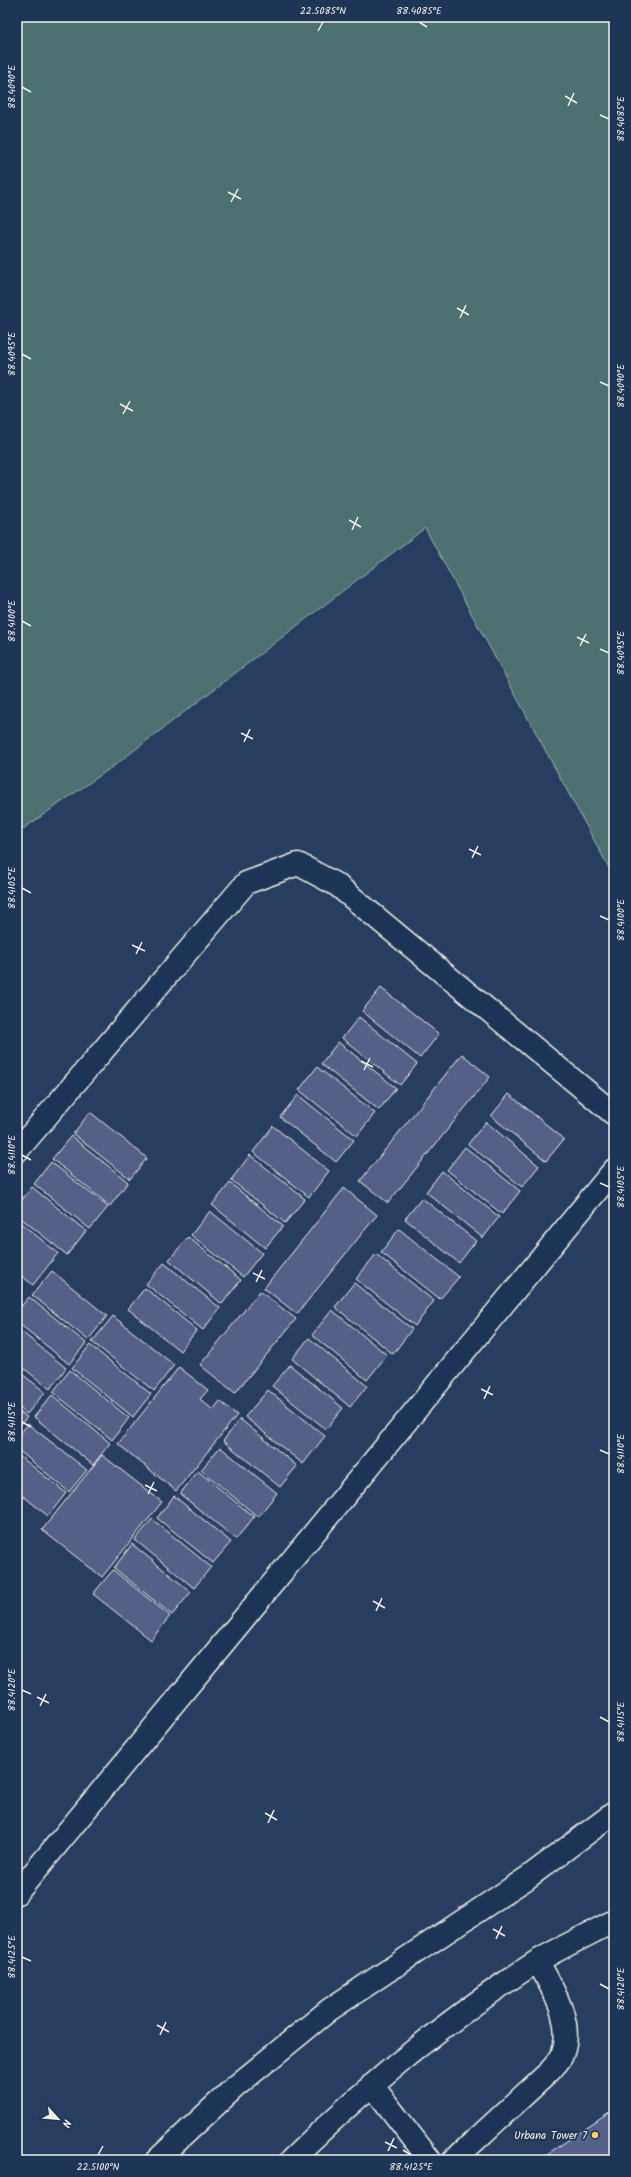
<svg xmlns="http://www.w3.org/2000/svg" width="631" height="2177" viewBox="0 0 631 2177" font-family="Kalam,sans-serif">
<rect width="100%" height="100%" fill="#283e61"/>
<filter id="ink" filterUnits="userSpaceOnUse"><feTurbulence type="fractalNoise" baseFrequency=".025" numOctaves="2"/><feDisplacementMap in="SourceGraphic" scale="8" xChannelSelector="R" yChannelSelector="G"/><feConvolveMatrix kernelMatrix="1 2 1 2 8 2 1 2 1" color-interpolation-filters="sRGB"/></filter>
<g filter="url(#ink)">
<path fill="#4d6f70" stroke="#a0b0ac" d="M17,17H614V877L425,528L115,765L17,833Z"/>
<path fill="#556088" stroke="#f4f1e8" d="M381,988L439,1034L420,1058L362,1011Z
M359,1017L417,1064L400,1085L342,1038Z
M338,1042L396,1088L379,1110L321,1064Z
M462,1054L490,1077L388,1203L360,1181Z
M317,1067L375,1113L357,1136L299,1090Z
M509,1094L564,1139L546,1161L491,1116Z
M298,1095L354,1140L336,1162L280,1117Z
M90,1112L147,1158L130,1179L73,1134Z
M486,1122L539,1166L522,1187L468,1144Z
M273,1126L329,1171L309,1197L253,1152Z
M71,1136L128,1182L110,1206L52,1159Z
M465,1147L520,1191L502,1214L447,1170Z
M250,1155L305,1199L285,1223L231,1180Z
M51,1162L108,1207L90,1229L34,1184Z
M442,1171L499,1217L483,1238L426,1192Z
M230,1183L283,1226L265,1248L212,1205Z
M32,1187L86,1231L67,1255L17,1215V1206Z
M344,1188L377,1215L297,1314L264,1288Z
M422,1198L476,1241L459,1263L405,1219Z
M210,1211L262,1253L243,1277L191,1235Z
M17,1220L58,1253L33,1285L17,1272Z
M399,1229L459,1277L440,1299L381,1252Z
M188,1237L241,1280L222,1304L169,1260Z
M376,1254L434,1301L415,1326L356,1279Z
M164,1263L220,1308L203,1330L146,1284Z
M52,1271L107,1316L88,1340L32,1295Z
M354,1283L412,1329L393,1354L335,1307Z
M145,1288L197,1330L180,1351L128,1309Z
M260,1291L296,1319L235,1393L200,1365Z
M29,1297L86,1343L69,1364L17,1322V1311Z
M332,1310L387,1355L367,1380L312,1335Z
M113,1316L174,1365L154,1391L92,1342Z
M17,1328L66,1368L50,1389L17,1363Z
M309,1338L367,1386L350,1407L292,1359Z
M90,1345L151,1394L133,1417L72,1368Z
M290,1365L343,1408L326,1429L272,1386Z
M179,1367L208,1390L200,1399L213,1410L220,1401L237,1415L176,1491L118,1444Z
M17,1370L45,1392L27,1414L17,1406Z
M70,1370L129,1418L112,1440L53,1392Z
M268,1390L325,1436L303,1464L245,1417Z
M52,1395L110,1443L93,1465L34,1417Z
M17,1410L27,1417L17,1429Z
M240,1419L297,1466L280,1487L223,1441Z
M28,1424L87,1470L69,1492L17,1449V1438Z
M220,1447L277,1493L258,1517L201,1470Z
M17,1454L66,1493L48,1516L17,1491Z
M102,1455L162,1502L102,1577L42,1530Z
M198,1471L254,1517L236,1539L180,1494Z
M174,1496L231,1542L213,1563L157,1518Z
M152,1519L211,1567L194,1588L135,1540Z
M132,1544L191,1592L172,1615L114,1568Z
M113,1570L170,1616L151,1640L93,1594Z
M614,2110V2160H538Z"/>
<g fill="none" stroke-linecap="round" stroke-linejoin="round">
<defs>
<path id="minor" d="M17,1151L246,883L298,864L337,885L614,1114
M17,1893L614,1170
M372,2085L430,2160
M157,2160L235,2087L329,2010L527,1878L614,1813
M291,2160C366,2086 448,2019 536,1962C561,1947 588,1935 614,1921
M454,2160L549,2072C553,2067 560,2061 562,2055C575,2022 552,1990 538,1961"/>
</defs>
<use href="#minor" stroke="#f4f1e8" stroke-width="25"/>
<use href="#minor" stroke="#1d3557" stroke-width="22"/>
</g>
</g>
<path fill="none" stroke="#f4f1e8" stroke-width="1.5" d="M419,22L427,27M318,31L323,22M22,87L31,92M565,96L577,103M568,106L574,93M600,115L609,119M228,192L241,199M231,202L238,189M457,308L469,315M460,318L466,305M22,354L31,359M600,382L609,386M120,404L133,411M123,414L130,401M349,520L361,527M352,530L358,517M22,621L31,626M577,637L589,643M580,646L586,634M600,649L609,653M241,733L253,739M244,742L250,729M469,849L481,855M472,858L478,846M22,888L31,893M600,916L609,920M132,945L145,951M136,954L142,942M361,1061L373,1067M364,1070L370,1058M22,1155L31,1160M600,1183L609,1187M253,1273L265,1279M256,1282L262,1270M481,1389L493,1395M484,1399L490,1386M22,1422L31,1427M600,1450L609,1454M145,1485L157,1491M148,1494L154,1482M373,1601L385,1608M376,1611L382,1598M22,1690L31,1694M37,1697L49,1703M40,1706L46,1694M600,1717L609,1722M265,1813L277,1820M268,1823L274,1810M493,1929L505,1936M496,1939L502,1926M22,1957L31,1961M600,1984L609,1989M157,2025L169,2032M160,2035L166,2022M385,2142L397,2148M403,2150L411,2155M388,2151L394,2138M98,2155L103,2146"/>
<circle fill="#ffd166" stroke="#1d3557" stroke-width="1.5" cx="595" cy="2135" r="4"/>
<g text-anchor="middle" stroke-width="3.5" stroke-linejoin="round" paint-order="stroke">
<g font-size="11" fill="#f4f1e8" stroke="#1d3557" text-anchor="end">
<text x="587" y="2139">Urbana Tower 7</text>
</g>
</g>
<rect width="631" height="2177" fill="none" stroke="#1d3557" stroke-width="44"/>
<g transform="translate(58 2119) rotate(117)" stroke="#1d3557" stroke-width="3" paint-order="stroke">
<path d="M0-3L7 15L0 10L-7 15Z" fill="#f4f1e8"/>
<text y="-6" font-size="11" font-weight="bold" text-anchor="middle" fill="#f4f1e8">N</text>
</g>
<rect x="22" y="22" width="587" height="2133" fill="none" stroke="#f4f1e8" stroke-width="1.5"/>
<g font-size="10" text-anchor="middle" fill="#f4f1e8">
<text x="323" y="14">22.5085°N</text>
<text x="419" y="14">88.4085°E</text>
<text transform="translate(11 87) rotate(-90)" y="4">88.4090°E</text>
<text transform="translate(620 119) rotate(-90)" y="4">88.4085°E</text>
<text transform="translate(11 354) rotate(-90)" y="4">88.4095°E</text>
<text transform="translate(620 386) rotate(-90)" y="4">88.4090°E</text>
<text transform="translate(11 621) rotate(-90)" y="4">88.4100°E</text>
<text transform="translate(620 653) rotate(-90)" y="4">88.4095°E</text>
<text transform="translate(11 888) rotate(-90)" y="4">88.4105°E</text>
<text transform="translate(620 920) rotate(-90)" y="4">88.4100°E</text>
<text transform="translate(11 1155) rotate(-90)" y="4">88.4110°E</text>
<text transform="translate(620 1187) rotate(-90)" y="4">88.4105°E</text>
<text transform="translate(11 1422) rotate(-90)" y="4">88.4115°E</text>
<text transform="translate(620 1454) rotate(-90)" y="4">88.4110°E</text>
<text transform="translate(11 1690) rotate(-90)" y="4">88.4120°E</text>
<text transform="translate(620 1722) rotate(-90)" y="4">88.4115°E</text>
<text transform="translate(11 1957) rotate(-90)" y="4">88.4125°E</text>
<text transform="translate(620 1989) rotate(-90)" y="4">88.4120°E</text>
<text x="98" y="2170">22.5100°N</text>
<text x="411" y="2170">88.4125°E</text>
</g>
</svg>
